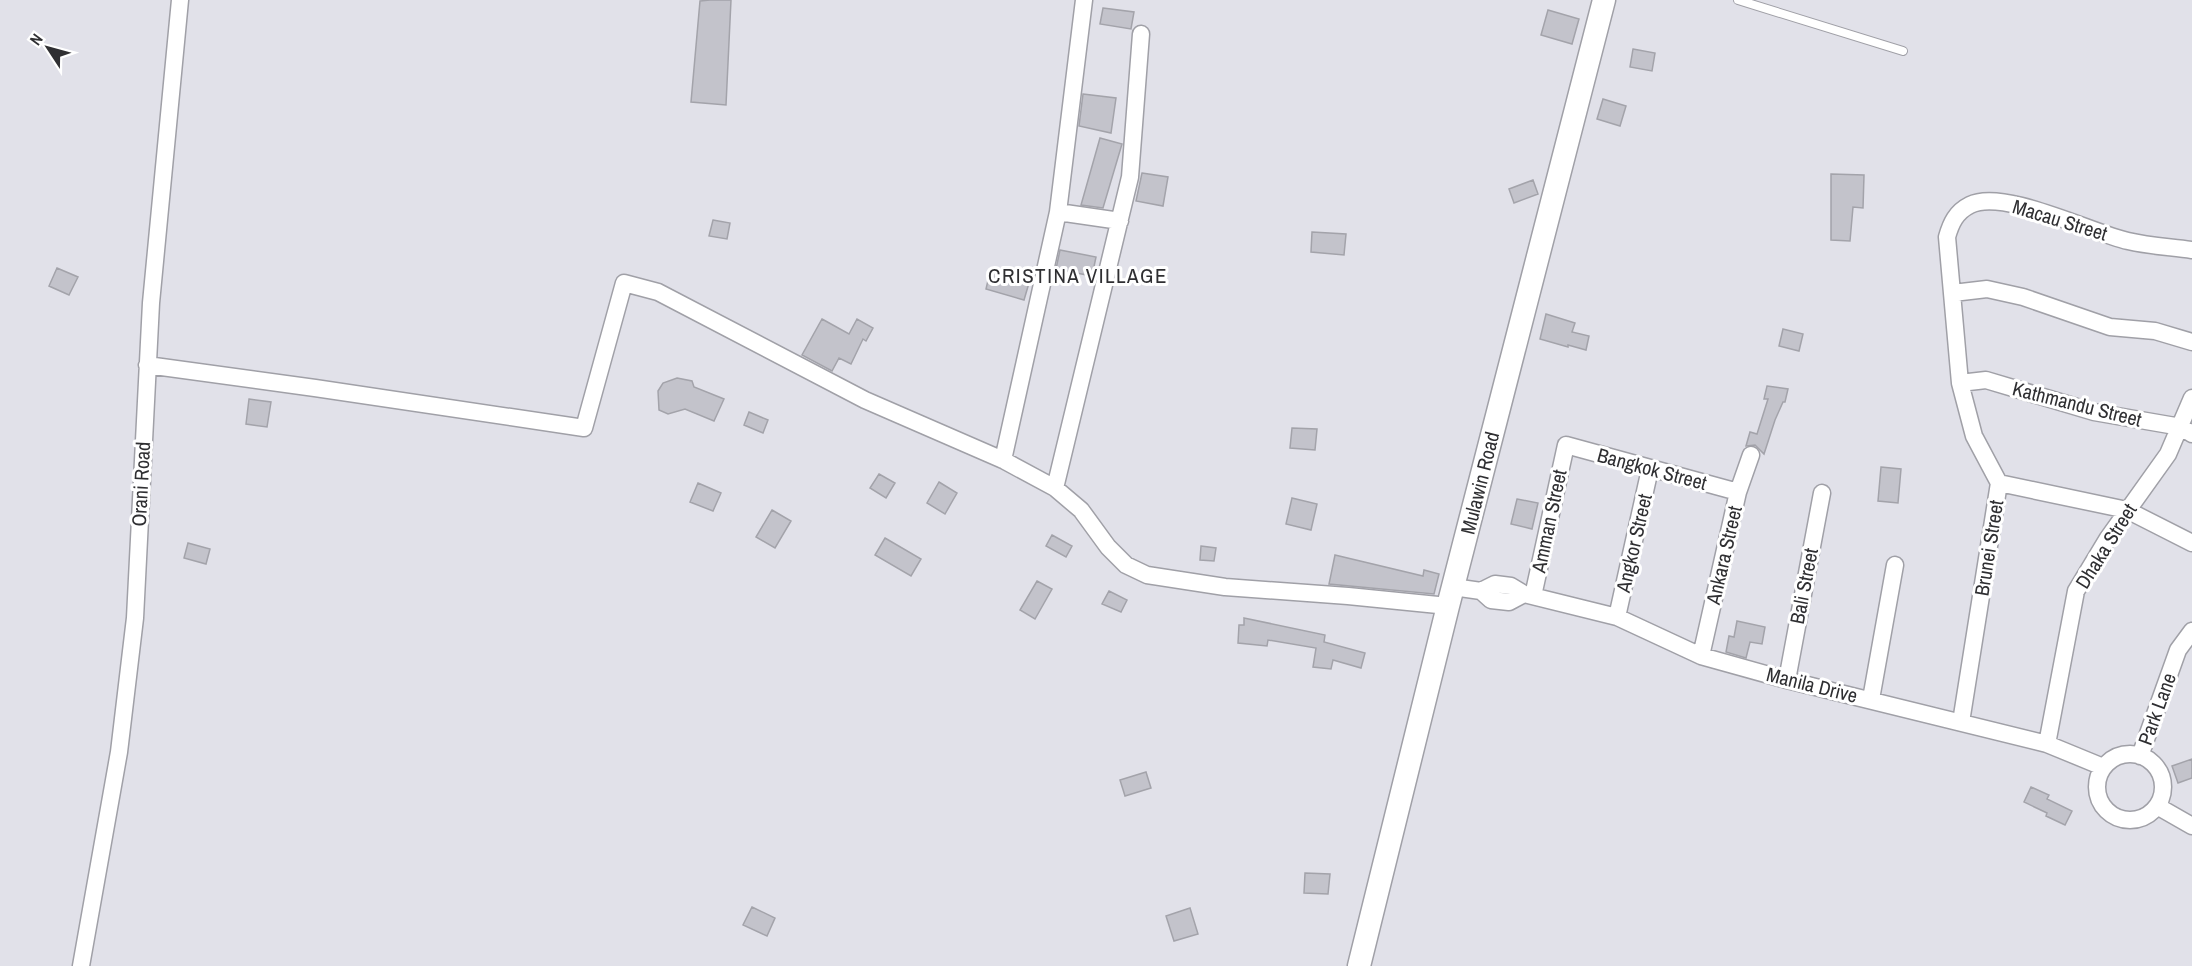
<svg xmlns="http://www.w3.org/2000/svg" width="2192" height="966" viewBox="0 0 2192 966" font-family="'Archivo Narrow',sans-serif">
<rect width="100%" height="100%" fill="#e1e1e9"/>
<path fill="#c3c3cb" stroke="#a3a3aa" stroke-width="1.5" d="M710,0H731L726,105L691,102L700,1Z
M1103,8L1134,12L1131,29L1100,24Z
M1548,10L1579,19L1572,44L1541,35Z
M1633,49L1655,53L1652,71L1630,67Z
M1083,94L1116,98L1111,133L1079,126Z
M1603,99L1626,106L1620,126L1597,119Z
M1100,138L1122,144L1103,208L1081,205Z
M1142,173L1168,177L1163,206L1136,201Z
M1831,174L1864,175L1863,208L1853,207L1850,241L1831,240Z
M1533,180L1538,194L1514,203L1509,189Z
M713,220L730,223L727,239L709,236Z
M1312,232L1346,234L1344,255L1311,252Z
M1060,250L1096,257L1092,276L1056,269Z
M57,268L78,277L69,295L49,286Z
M990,272L1029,283L1024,300L986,289Z
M1546,314L1575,323L1572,332L1589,336L1586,350L1568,345V347L1540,339Z
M822,319L849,334L857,319L873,328L866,341L863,339L851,364L839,358L832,371L802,355Z
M1783,329L1803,334L1799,351L1779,346Z
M677,378L692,381L694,387L724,399L714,421L685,409L668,414L659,410L658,391L663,383Z
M1767,386L1788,389L1785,402H1783L1775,420L1764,454L1755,445L1746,446L1750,432L1757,434L1768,399H1764Z
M249,399L271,402L267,427L246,424Z
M749,412L768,420L763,433L744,425Z
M1292,428L1317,429L1315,450L1290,448Z
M1881,467L1901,469L1898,503L1878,501Z
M879,474L895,483L886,498L870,488Z
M939,482L957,493L945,514L927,503Z
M698,483L721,493L713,511L690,502Z
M1292,498L1317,504L1311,530L1286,524Z
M1517,499L1538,503L1532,529L1511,524Z
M772,510L791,521L775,548L756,537Z
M1052,535L1072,546L1066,557L1046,546Z
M885,538L921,559L911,576L875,555Z
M188,543L210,549L206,564L184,558Z
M1201,546L1216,548L1214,561L1200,560Z
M1335,555L1423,576L1424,570L1439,574L1434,594L1329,584Z
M1037,581L1052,589L1035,619L1020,610Z
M1109,591L1127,600L1121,612L1102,604Z
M1244,618L1325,635L1324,642L1365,653L1361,668L1333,660L1331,669L1313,667L1316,648L1268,640L1267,646L1238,643L1239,625H1244Z
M1737,621L1765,627L1762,644L1750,642L1746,658L1726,652L1729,636L1734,637Z
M2192,759V778L2178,783L2172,766Z
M1146,772L1151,788L1125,796L1120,780Z
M2031,787L2049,795L2047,799L2072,811L2065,825L2046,816L2047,813L2024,802Z
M1305,873L1330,874L1328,894L1304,893Z
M752,907L775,918L767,936L743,925Z
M1190,908L1198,934L1174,941L1166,916Z"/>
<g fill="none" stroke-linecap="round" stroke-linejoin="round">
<defs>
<path id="lane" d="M1738,0L1903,51"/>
<path id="street" d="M1058,212L1120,221
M1953,293L1987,289L2023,297L2110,327L2155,331L2192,342
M147,365L315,388L584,428L624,283L658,292L865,400L1003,460L1055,488L1081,510L1108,547L1126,565L1147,575L1225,587L1348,596L1448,606
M1960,383L1986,380L2094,412L2181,427L2192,434
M1003,460L1058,212L1084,0
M1999,483L2127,510L2192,543
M1055,488L1130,177L1141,34
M1453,587L1481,591L1491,600L1509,602L1524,594
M1481,591L1495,584L1511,586L1524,594L1617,617L1701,656L1787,680L2047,744L2103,767
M1533,596L1566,445L1738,492
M1617,617L1650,469
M1701,656L1738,492L1751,455
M1787,680L1822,493
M1871,699L1895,565
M1961,722L1999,483L1974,436L1960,383L1947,237C1951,223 1956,212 1970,205C2003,188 2092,233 2128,241C2149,246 2171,247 2192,250
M2047,744L2076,591L2108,538L2168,454L2192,398
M2097 787a33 33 0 1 1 66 0a33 33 0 1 1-66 0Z
M2140,756L2178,650L2192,631
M2157,806L2192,826
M81,966L119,752L135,618L151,303L180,0"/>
<path id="secondary" d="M1359,966L1448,606L1604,0"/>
</defs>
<use href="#lane" stroke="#a0a0a7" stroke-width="10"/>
<use href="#street" stroke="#a0a0a7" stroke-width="19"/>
<use href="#secondary" stroke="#a0a0a7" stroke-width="25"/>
<use href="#lane" stroke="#fff" stroke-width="8"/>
<use href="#street" stroke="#fff" stroke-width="16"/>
<use href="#secondary" stroke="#fff" stroke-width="22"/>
</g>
<g text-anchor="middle" stroke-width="6" stroke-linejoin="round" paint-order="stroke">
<g font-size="20" fill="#2f2f32" stroke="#fff">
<text transform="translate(2060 220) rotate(17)" y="7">Macau Street</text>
<text transform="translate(2077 404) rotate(14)" y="7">Kathmandu Street</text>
<text transform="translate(1652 469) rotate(15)" y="7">Bangkok Street</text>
<text transform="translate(1480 483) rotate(-76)" y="7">Mulawin Road</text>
<text transform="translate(141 484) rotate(-87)" y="7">Orani Road</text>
<text transform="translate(1549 521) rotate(-78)" y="7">Amman Street</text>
<text transform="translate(1634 543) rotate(-77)" y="7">Angkor Street</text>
<text transform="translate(2106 546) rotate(-58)" y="7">Dhaka Street</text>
<text transform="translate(1989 548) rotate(-81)" y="7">Brunei Street</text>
<text transform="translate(1724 555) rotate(-77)" y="7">Ankara Street</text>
<text transform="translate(1804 586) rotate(-79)" y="7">Bali Street</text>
<text transform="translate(1812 685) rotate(14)" y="7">Manila Drive</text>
<text transform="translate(2157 709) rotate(-70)" y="7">Park Lane</text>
</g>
<g font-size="21" letter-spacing="1.5" fill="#2f2f32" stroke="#fff">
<text x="1078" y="283">CRISTINA VILLAGE</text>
</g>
</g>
<g transform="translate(48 48) rotate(306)" stroke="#ffffff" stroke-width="4.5" paint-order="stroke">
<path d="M0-4.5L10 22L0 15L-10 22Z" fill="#2f2f32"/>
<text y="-9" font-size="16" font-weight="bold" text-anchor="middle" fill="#2f2f32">N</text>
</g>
</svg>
